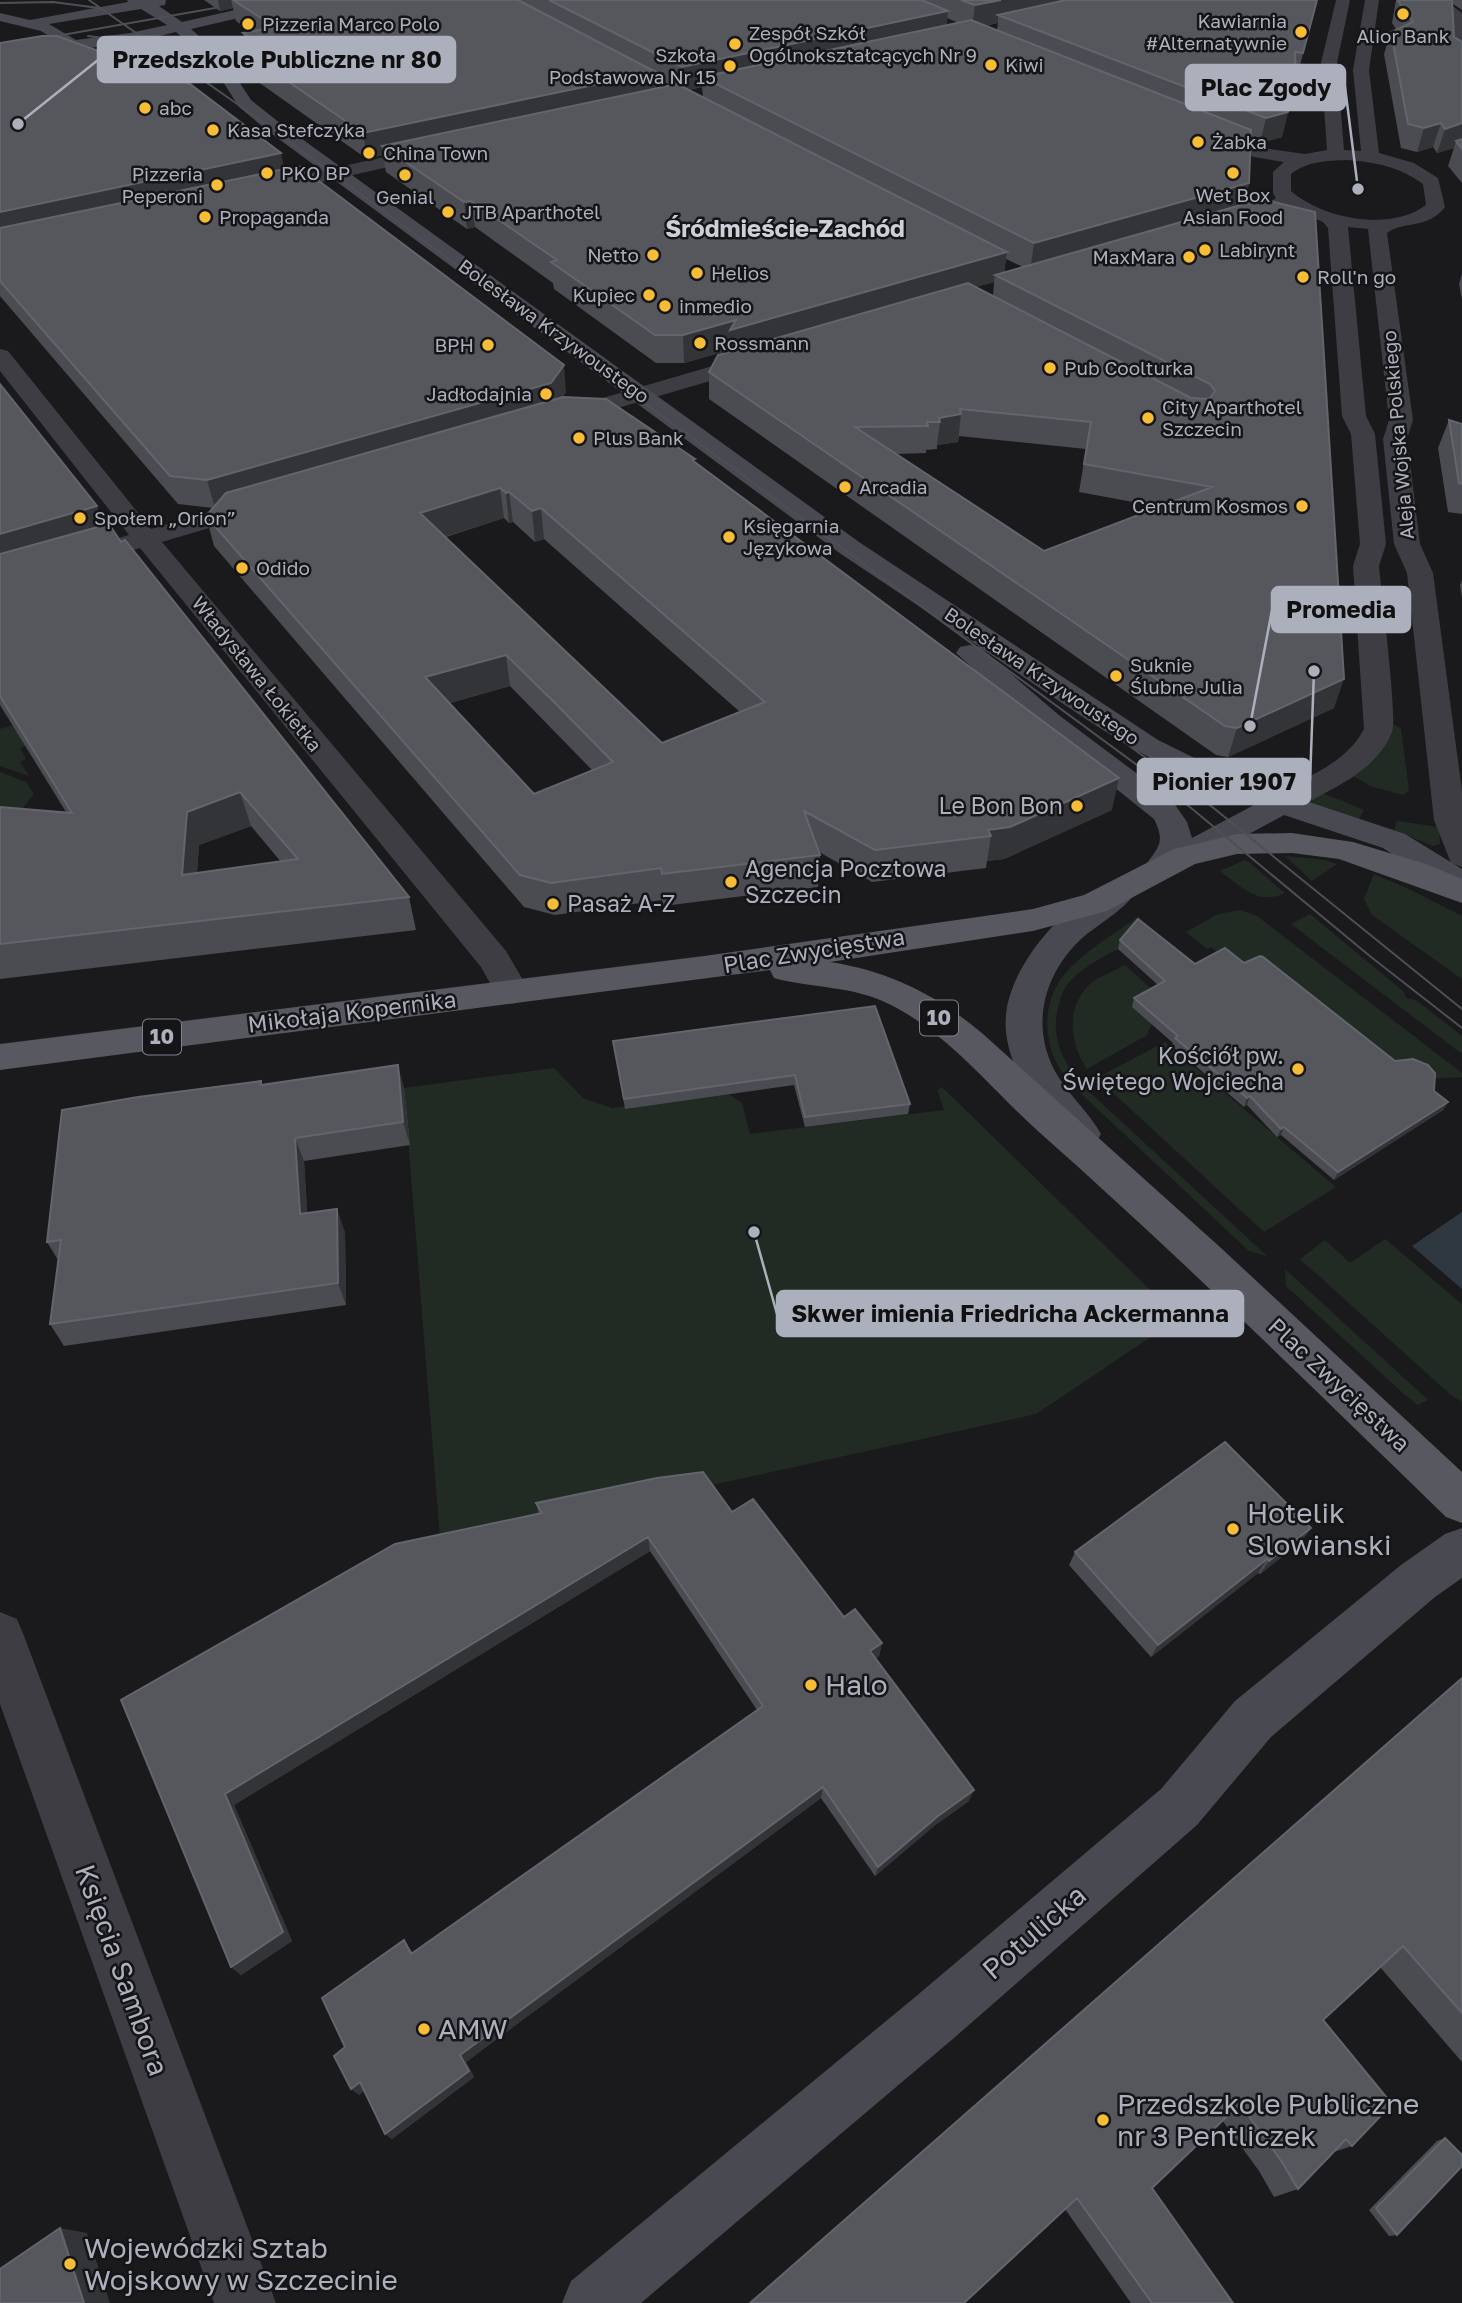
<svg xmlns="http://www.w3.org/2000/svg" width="1462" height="2303" viewBox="0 0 1462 2303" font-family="'Golos Text',sans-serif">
<rect width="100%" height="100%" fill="#1a1a1c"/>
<path fill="#212b23" d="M1391,723L1401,728L1409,791L1403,795L1370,786L1350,774C1373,760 1385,750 1391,723Z
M16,724L29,745L20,748L26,759L20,762L29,776L0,766V729Z
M0,772L26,782L34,794L10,824H0Z
M1320,792L1364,810L1359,819L1309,803L1307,800Z
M1397,821L1439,827L1440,844L1433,846L1394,830Z
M1285,856L1325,860L1337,864L1312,881Z
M1245,860L1250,863L1285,893C1258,906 1242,887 1220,871Z
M1374,874L1409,889L1462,916V979L1372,915L1364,899Z
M1240,910L1257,916L1462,1073V1077L1429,1079L1403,1068L1241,971L1211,947L1207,949L1186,932L1218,914Z
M1310,914L1404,992L1406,998L1416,1000L1462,1036V1054L1291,924Z
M1138,917L1155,931C1128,945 1093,958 1071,980C1065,986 1061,996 1059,1004C1049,1037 1063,1063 1085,1088L1267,1256L1249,1251L1074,1087C1042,1055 1037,1004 1068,970C1088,949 1114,934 1138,917Z
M1125,965L1156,993L1152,1024L1147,1035L1087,1069C1071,1045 1065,1011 1087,987C1096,977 1113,972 1125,965Z
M1165,1042L1336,1187L1264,1232L1097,1078Z
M554,1068L583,1098L612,1108L727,1093L742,1103L750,1134L944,1110L937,1090L942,1087L1179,1318L1036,1414L703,1487L440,1538L404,1088Z
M1385,1239L1462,1304V1402L1451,1395L1300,1259L1325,1240L1350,1263Z
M1285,1269L1428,1400L1418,1405L1405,1395L1286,1286Z"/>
<path fill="#2f3841" d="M1462,1212V1289L1412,1246Z"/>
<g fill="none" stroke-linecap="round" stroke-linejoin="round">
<path fill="#3d3d43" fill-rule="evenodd" d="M1336,0H1350L1337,63L1344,150L1361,151L1353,70L1365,0H1379L1369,70L1379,153L1414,163L1438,178L1445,207C1427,230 1405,220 1387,233L1413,420L1407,439L1420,544L1433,573L1462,791V867L1451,863L1434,820L1407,573L1394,544L1383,439L1389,420L1368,229L1348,227L1366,416L1375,434L1386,544L1379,566C1381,591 1398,718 1392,732C1380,762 1352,779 1325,793C1308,802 1291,815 1271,810L1266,803L1271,796C1304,778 1346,764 1364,729L1353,566L1360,544L1351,434L1342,416L1328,228L1323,222L1287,207L1278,214L1232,227L1225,225L1222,221L1225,217L1264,206L1276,198L1273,193V172L1284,162L1254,157L1196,134L1193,130L1202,125L1208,126L1264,148L1305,154L1327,150L1321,63ZM1347,160C1375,162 1400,167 1423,184L1426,205C1391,232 1323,219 1291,191V174C1308,161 1326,161 1347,160Z
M1431,4L1454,7L1462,13V67L1450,59L1448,16L1426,11L1424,8Z
M435,146L444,151L441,155L265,195L256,189L265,183Z
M0,349L8,351L151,529L257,498L266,501L270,506L266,511L162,542L506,951L530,992L524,1001L512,1004L500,1001L481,967L140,548L0,589V573L129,535L0,371Z
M757,353L765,355L768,360L765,365L563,424L555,422L551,417L555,412Z
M0,1612L17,1619L24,1636L276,2303H214L0,1704Z"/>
<path fill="#494a51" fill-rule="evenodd" d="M127,0H166L165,5L159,6L182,22L279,0H305L303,3L191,29L223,57L251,100L280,123L859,542L1158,740L1231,776L1405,834L1462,869V895L1450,892L1383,848L1284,815L1172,876L1160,879L1148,876L1144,868C1156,848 1167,845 1154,819L1040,728L956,653L960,647L970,645L980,647L841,554L268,131L239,107L211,63L176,32L130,43L0,59V49L58,42L41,31L0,21V13L30,20L128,2ZM141,9L167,25L130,33L76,40L49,24ZM981,648C1069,707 1153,771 1254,805L1192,838L1187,822L1171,799L1060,716Z
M1118,882L1130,885L1135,893C1124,911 1094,926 1078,942C1041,979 1030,1032 1059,1078C1072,1098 1090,1114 1101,1134L1095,1144C1086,1147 1079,1150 1070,1145C1063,1141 1058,1131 1053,1125C1028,1095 1002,1055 1006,1015C1010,964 1070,895 1118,882Z
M1462,1528V1578L1435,1597L1271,1737L1197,1825L954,2038L641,2303H562L571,2281L914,1998L1161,1789L1235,1701L1401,1565L1445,1534Z"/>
<path fill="#575860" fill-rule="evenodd" d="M1292,833L1353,842L1426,864L1462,879V903L1339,859L1292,853L1237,854L1195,864L1107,911L1033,931L830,962C889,971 937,995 983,1034L1221,1248L1462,1472V1523L1446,1517C1312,1387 1179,1256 1039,1132C991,1089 950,1035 891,1005C852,985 814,989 774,978L770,970L0,1070V1044L704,956L1033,909L1084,895L1174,849L1237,834Z"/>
<path stroke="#4e4f56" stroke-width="2" d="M89,0L250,113L1156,779L1371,957L1462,1028
M0,3L53,2L99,8
M88,36L144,43
M0,46L260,0
M1116,736L1211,806L1462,1009"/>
</g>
<path fill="#4b4c51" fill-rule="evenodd" d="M204,0H1317L1297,77L1296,76L1282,137L1260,143L1250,140L1249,183L1244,204L1334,708L1228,757L1216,755L709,399V372L730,351V350L684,363H656L554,289L553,283L475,227L467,229L386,172L383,155L367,159L240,69L235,45L245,43L243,33L251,32L236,21L233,8L220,11ZM947,18L959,23L946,25ZM998,23L997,30L985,26ZM656,77L670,85L656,88ZM702,87L703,97L689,90ZM1006,259L1023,267L1004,273ZM994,282L993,296L975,287ZM959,436L1086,449L1079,492L1160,507L1044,551L895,454L926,453V450L937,449V445L958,442Z
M1396,0H1462V10L1453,4L1454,37L1462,42V183L1448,166L1454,148L1437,153L1433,147L1417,152L1401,148L1384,54L1391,32L1396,29L1392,23Z
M0,43L285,169L566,392L562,397L695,459V463L1112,810L1004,859L987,861L986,868L872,882L819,852L820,855L818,887L663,906L662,900L555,915L524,907L214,546L206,516L213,508L178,504L0,296ZM504,518L509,523L513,522L535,542L544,539L740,712L662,743L446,537ZM510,686L592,770L534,794L450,703Z
M1462,274V300L1459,284Z
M0,384L104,526L121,542L409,897L416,930L0,979V807L66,812L0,705ZM251,826L281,862L197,873L199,845Z
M1449,420L1462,424V514L1448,512L1438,448Z
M1462,580V598L1460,585Z
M1120,940L1195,964L1244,963L1434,1091L1448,1102L1443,1110L1334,1180L1281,1135L1277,1137L1247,1105L1244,1107L1172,1046L1173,1043L1132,1007L1134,998L1158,985L1118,949Z
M875,1006L910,1104L908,1114L805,1127L794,1085L625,1109L613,1041Z
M263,1085L404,1088L410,1145L304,1161L307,1213L345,1232L346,1305L64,1346L50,1324L58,1260L47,1242Z
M536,1503L732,1512L844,1617L882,1643L879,1656L875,1659L969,1801L934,1826L875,1876L821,1798L466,2062L474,2077L392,2139L385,2134L364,2091L359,2095L345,2047L404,1940L413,1953L757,1710L650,1551L234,1805L292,1941L241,1975L231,1967L121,1700L539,1514Z
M1311,1528L1301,1542L1260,1574L1258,1573L1151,1657L1069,1565L1075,1552Z
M1462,1678V2062L1380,1967L1323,2020L1352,2146L1334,2152L1298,2189L1274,2197L1259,2171L1222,2120L1152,2188L1233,2303H1131L1065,2209Z
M1445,2138L1397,2235L1389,2236L1369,2210L1437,2141Z"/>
<path fill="#333437" d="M218,0H231L233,8L220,11Z
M1001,0H1103L998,15V23L972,28L975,5Z
M948,11L946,34L702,77V87L682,91V67Z
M656,72V96L382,146L383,155L367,159L363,133Z
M1296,80L1282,137L1260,143L1266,118Z
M1441,123L1433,147L1417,152L1424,128Z
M1462,123V143L1456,141L1454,148L1437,153L1445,129Z
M281,153L286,176L0,238V212Z
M1249,183L1242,210L1030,271L1034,243Z
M471,201L475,227L467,229L464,202Z
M1007,252L1003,279L995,275L994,282L730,358V350L684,363L683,335L736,320Z
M564,365L566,392L554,410L215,508L207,480Z
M961,414L958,442L937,445L940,422L939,418Z
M500,488L504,518L425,543L420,513Z
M509,492L513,522L509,523L506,493Z
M97,506L108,538L0,570V534Z
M541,508L544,539L535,542L532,511Z
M506,655L510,686L431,708L425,677Z
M1344,679L1334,708L1228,757L1237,728Z
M1119,778L1112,810L1004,859L987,861L991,836L988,830Z
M240,792L251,826L199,845L194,908L182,875L187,812Z
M398,1065L404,1088L410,1145L403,1122Z
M1250,1096L1247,1105L1244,1107L1247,1098Z
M1448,1102L1443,1110L1334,1180L1338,1172Z
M1284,1127L1281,1135L1277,1137L1281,1129Z
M295,1138L304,1161L309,1237L300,1214Z
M337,1209L345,1232L346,1305L338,1283Z
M1311,1528L1301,1542L1260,1574L1269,1561Z
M648,1537L650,1551L234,1805L292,1941L241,1975L231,1967L225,1794Z
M1267,1559L1258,1573L1151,1657L1158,1645Z
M882,1643L879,1656L867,1664L870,1651Z
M823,1787L821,1798L466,2062L474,2077L392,2139L385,2134L460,2055Z
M974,1790L969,1801L934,1826L875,1876L878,1867L938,1816Z
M360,2082L368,2088L359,2095L351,2089Z
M60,2228L87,2233L110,2303H84Z"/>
<path fill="#56575d" stroke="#63656c" stroke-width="2" fill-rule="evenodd" d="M233,0H518L656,72L363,133L235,45L256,41L243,33L275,27Z
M549,0H922L948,11L682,67Z
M961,0H1001L975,5Z
M1066,0H1317L1303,53L1295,52L1296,80L1288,112L1266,118L998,15Z
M1398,0H1452L1454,37L1462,42V123L1445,129L1441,123L1424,128L1408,124L1391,32L1413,22L1398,1Z
M971,20L1251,130L1249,183L1034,243L702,77Z
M42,36H57L190,84L281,153L0,212V43Z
M677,84L1007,252L730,330L736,320L683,335H655L551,262L557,260L471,201L464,202L382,146Z
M1462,139V149L1456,141Z
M299,166L564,365L551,383L207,480L170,476L0,281V228Z
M1262,199L1315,212L1344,679L1237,728L1225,726L709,372L718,355L968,283L1191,398L1209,399L1215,391L1210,384L995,275ZM960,409L1091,422L1084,464L1212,487L1044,551L855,427L928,426L927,422H940L939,418L961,414Z
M0,384L97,506L0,534Z
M563,397L606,399L695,459L692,460L1119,778L1010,827L988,830L991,836L875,850L804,811L820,855L662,874L661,868L551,883L520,875L206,516L226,493ZM500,488L506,493L509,492L532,511L541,508L765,702L662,743L420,513ZM506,655L556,704L613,762L534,794L425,677Z
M1449,420L1462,424V484L1459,483Z
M109,524L121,542L125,540L409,897L0,944V807L72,813L0,696V554ZM240,792L298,859L182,875L187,812Z
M1138,919L1195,964L1225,948L1244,963L1260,956L1263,957L1395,1061L1413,1059L1428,1065L1435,1073L1434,1091L1448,1102L1338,1172L1284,1127L1281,1129L1250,1096L1247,1098L1175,1038L1178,1036L1134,998L1165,981L1120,940Z
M875,1006L910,1104L805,1117L795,1075L624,1099L613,1041Z
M398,1065L403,1122L295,1138L300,1214L337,1209L338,1283L50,1324L61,1240L47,1242L62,1110L138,1097L261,1081V1085Z
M1225,1442L1311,1528L1269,1561L1267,1559L1158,1645L1075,1552Z
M703,1472L732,1512L753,1499L844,1617L855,1609L882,1643L870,1651L974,1790L938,1816L878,1867L823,1787L460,2055L469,2071L385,2134L360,2082L351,2089L334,2056L345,2047L322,1998L404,1940L411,1954L763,1706L648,1537L225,1794L283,1932L231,1967L121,1700L395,1544L542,1513L536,1503L657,1478Z
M1462,1678V2013L1403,1946L1323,2020L1392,2104L1352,2146L1346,2139L1298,2189L1282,2162L1240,2104L1152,2188L1233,2303H1152L1077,2198L964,2303H750Z
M1445,2138L1462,2155V2166L1397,2235L1376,2208Z
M60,2228L84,2303H0V2269Z"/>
<g fill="#f7bd37" stroke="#151517" stroke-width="2.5">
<circle cx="1403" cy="14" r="7"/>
<circle cx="248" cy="24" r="7"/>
<circle cx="1301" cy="32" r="7"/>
<circle cx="735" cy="44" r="7"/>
<circle cx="991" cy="65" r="7"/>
<circle cx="730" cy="66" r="7"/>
<circle cx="145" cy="108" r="7"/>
<circle cx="213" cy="130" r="7"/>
<circle cx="1198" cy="142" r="7"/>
<circle cx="369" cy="153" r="7"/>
<circle cx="267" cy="173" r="7"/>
<circle cx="1233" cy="173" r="7"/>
<circle cx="405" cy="175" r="7"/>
<circle cx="217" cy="185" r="7"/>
<circle cx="448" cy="212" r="7"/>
<circle cx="205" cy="217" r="7"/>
<circle cx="1205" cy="250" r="7"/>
<circle cx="653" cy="255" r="7"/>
<circle cx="1189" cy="257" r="7"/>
<circle cx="697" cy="273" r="7"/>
<circle cx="1303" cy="277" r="7"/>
<circle cx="649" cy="295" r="7"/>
<circle cx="665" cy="306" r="7"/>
<circle cx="700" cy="343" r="7"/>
<circle cx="488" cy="345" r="7"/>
<circle cx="1050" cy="368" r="7"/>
<circle cx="546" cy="394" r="7"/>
<circle cx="1148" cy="418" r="7"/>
<circle cx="579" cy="438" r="7"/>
<circle cx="845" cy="487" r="7"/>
<circle cx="1302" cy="506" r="7"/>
<circle cx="80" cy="518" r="7"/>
<circle cx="729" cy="537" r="7"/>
<circle cx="242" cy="568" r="7"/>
<circle cx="1116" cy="676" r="7"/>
<circle cx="1077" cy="806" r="7"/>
<circle cx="731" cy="882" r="7"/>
<circle cx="553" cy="904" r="7"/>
<circle cx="1298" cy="1069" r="7"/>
<circle cx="1233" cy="1529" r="7"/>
<circle cx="811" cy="1685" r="7"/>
<circle cx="424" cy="2029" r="7"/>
<circle cx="1103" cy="2120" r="7"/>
<circle cx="70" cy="2264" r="7"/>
</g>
<g text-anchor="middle" stroke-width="5" stroke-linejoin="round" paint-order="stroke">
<g font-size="19" fill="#acb0bc" stroke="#151517" text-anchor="start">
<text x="1287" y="28" text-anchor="end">Kawiarnia<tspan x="1287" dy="22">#Alternatywnie</tspan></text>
<text x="262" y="31">Pizzeria Marco Polo</text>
<text x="749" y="40">Zespół Szkół<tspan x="749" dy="22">Ogólnokształcących Nr 9</tspan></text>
<text x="1403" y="43" text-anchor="middle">Alior Bank</text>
<text x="716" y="62" text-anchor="end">Szkoła<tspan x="716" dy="22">Podstawowa Nr 15</tspan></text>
<text x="1005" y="72">Kiwi</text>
<text x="159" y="115">abc</text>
<text x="227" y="137">Kasa Stefczyka</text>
<text x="1212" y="149">Żabka</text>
<text x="383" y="160">China Town</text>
<text x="281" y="180">PKO BP</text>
<text x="203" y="181" text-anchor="end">Pizzeria<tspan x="203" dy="22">Peperoni</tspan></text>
<text x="1233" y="202" text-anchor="middle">Wet Box<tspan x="1233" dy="22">Asian Food</tspan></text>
<text x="405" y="204" text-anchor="middle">Genial</text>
<text x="462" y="219">JTB Aparthotel</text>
<text x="219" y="224">Propaganda</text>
<text x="1219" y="257">Labirynt</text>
<text x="639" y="262" text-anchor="end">Netto</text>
<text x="1175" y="264" text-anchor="end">MaxMara</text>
<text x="711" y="280">Helios</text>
<text x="1317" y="284">Roll'n go</text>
<text x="635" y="302" text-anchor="end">Kupiec</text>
<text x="679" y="313">inmedio</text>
<text x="714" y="350">Rossmann</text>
<text x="474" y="352" text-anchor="end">BPH</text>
<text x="1064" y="375">Pub Coolturka</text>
<text x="532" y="401" text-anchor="end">Jadłodajnia</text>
<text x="1162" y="414">City Aparthotel<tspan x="1162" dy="22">Szczecin</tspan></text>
<text x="593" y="445">Plus Bank</text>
<text x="859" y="494">Arcadia</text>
<text x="1288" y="513" text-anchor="end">Centrum Kosmos</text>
<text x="94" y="525">Społem „Orion”</text>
<text x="743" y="533">Księgarnia<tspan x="743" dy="22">Językowa</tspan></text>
<text x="256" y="575">Odido</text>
<text x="1130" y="672">Suknie<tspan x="1130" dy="22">Ślubne Julia</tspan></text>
</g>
<g font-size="19" fill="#acb0bc" stroke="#151517">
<text transform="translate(554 331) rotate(36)" y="7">Bolesława Krzywoustego</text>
<text transform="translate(1398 435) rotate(-95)" y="7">Aleja Wojska Polskiego</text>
<text transform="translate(257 674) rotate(51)" y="7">Władysława Łokietka</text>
<text transform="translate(1042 676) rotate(34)" y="7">Bolesława Krzywoustego</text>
</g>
<g fill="#151517" stroke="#7f828a" stroke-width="2">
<rect x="920" y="1000.5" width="38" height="35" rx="5"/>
<rect x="143" y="1019.5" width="38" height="35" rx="5"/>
</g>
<g font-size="21" font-weight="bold" fill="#acb0bc">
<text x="939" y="1025">10</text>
<text x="162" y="1044">10</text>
</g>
<g font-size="23" fill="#acb0bc" stroke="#151517" text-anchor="end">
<text x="1063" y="814">Le Bon Bon</text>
<text x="745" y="877" text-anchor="start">Agencja Pocztowa<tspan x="745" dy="26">Szczecin</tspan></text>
<text x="567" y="912" text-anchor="start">Pasaż A-Z</text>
<text x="1284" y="1064">Kościół pw.<tspan x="1284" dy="26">Świętego Wojciecha</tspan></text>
</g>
<g font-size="23" fill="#acb0bc" stroke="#151517">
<text transform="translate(814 951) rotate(-9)" y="8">Plac Zwycięstwa</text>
<text transform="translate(352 1012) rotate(-7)" y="8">Mikołaja Kopernika</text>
<text transform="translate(1339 1385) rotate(43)" y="8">Plac Zwycięstwa</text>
</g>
<g font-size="24" font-weight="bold" fill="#cdd0d8" stroke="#151517">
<text x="785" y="237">Śródmieście-Zachód</text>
</g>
<g font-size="28" fill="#acb0bc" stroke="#151517" text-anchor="start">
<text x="1247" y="1523">Hotelik<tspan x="1247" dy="32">Slowianski</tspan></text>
<text x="825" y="1695">Halo</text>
<text x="438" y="2039">AMW</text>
<text x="1117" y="2114">Przedszkole Publiczne<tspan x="1117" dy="32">nr 3 Pentliczek</tspan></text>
<text x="84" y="2258">Wojewódzki Sztab<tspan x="84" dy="32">Wojskowy w Szczecinie</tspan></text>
</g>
<g font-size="28" fill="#acb0bc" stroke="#151517">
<text transform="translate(1034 1932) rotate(-41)" y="10">Potulicka</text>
<text transform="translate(122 1970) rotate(70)" y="10">Księcia Sambora</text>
</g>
</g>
<path fill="none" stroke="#acb0bc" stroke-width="2.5" d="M18 124L98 60M1358 189L1345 87M1250 726L1272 610M1314 671L1310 781M754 1232L777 1314"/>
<g fill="#acb0bc" stroke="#151517" stroke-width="2.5">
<circle cx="18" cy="124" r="7"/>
<circle cx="1358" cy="189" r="7"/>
<circle cx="1250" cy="726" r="7"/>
<circle cx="1314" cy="671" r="7"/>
<circle cx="754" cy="1232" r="7"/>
</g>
<g fill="#acb0bc" stroke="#acb0bc" stroke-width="2.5">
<rect x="98" y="37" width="357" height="45" rx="7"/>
<rect x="1186" y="65" width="159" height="45" rx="7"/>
<rect x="1272" y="587" width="138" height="45" rx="7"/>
<rect x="1138" y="759" width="172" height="45" rx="7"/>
<rect x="777" y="1291" width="466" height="45" rx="7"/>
</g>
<g font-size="24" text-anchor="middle" font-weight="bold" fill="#111">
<text x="277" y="68">Przedszkole Publiczne nr 80</text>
<text x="1266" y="96">Plac Zgody</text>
<text x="1341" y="618">Promedia</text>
<text x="1224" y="790">Pionier 1907</text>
<text x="1010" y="1322">Skwer imienia Friedricha Ackermanna</text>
</g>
</svg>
